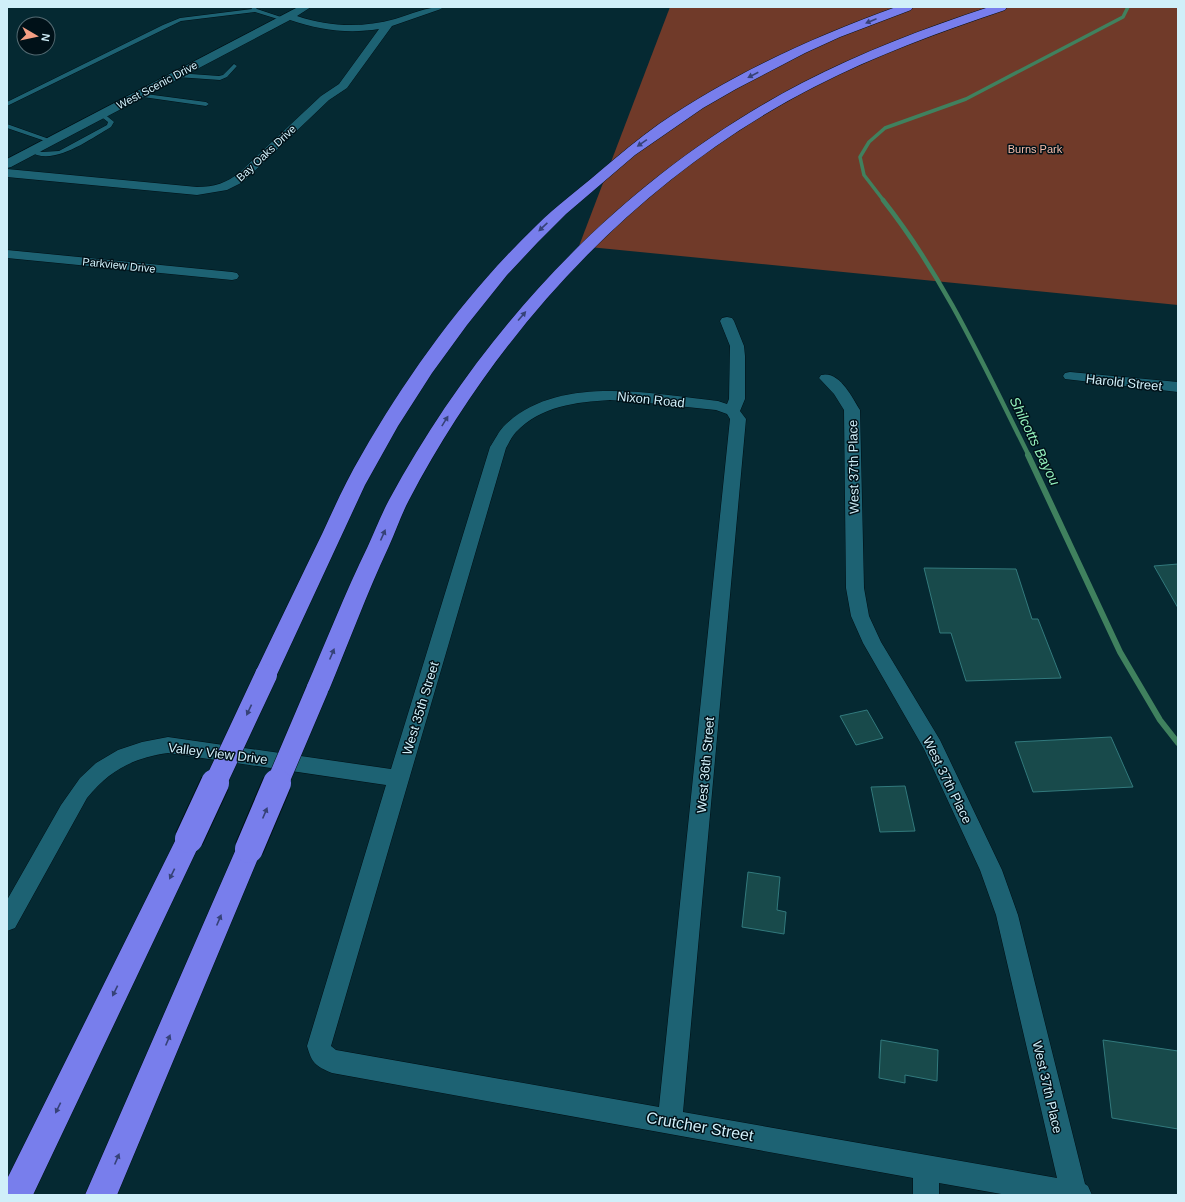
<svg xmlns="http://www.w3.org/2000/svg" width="1185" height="1202" viewBox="0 0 1185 1202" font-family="Helvetica,sans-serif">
<rect width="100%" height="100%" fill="#052932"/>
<path fill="#703a29" d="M670,7H1178V305L579,246Z"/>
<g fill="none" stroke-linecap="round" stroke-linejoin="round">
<path stroke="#40815e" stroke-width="3.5" d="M884,201L864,175L860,157L869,142L885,128L966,99L1123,17L1128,7"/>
<path stroke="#40815e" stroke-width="4.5" d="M883,200C944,277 985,368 1029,456"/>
<path stroke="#40815e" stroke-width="6" d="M1028,455L1120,652L1160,720L1178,743"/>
</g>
<path fill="#184a4b" stroke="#327a7d" d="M1178,564V608L1154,566Z
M924,568L1016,569L1032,619H1038L1061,678L966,681L951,633H940Z
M867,710L883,738L856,745L840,716Z
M1111,737L1133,787L1033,792L1015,742Z
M905,786L915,831L880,832L871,787Z
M748,872L780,877L777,910L786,912L784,934L742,927Z
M881,1040L938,1050L937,1081L905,1075V1083L879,1078Z
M1103,1040L1178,1051V1129L1112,1118Z"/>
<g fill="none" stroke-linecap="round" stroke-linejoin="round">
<defs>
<path id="lane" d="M251,7H255L257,9L287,19L284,21L255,12L181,21L7,106V102L163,25L180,18L252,9Z
M234,64L237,66L227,77L220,80L177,77L174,75L177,73L219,76L223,75Z
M138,93L206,102L209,104L206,106L136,96V94Z
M99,113H103L113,121L114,122L111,127C90,139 52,168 29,151L32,149L42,152L59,151L107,125L108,122L99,115Z
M7,124L52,140L53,141L48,142L7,128Z"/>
<path id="street" d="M298,7H311L297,16C330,27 362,28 395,19C412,14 425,7 443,7L441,9L392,26L347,88L329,100L243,182L227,190L197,195L7,177V169L197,187C214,187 227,183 240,172L321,96L339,84L379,29C348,34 320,30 290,20L11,167L7,168V159Z
M7,250L232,272L237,273L239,276L237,279L232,280L7,258Z
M727,317L732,318L734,321L744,346L745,356V399L740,411L746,419L683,1112L1057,1178L996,915L980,870L924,749L863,643L851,616L846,588L844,410L834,394L819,378L821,375C839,370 852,397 860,410L864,588L869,616L881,642L940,740L1002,870L1018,915L1085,1184L1088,1186L1092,1195H1007L939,1183V1195H913V1178L332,1073C315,1066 312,1063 307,1046L386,785L168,753C133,758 110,770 87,798L15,928L7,931V900L61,805L80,778L96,763L118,750L142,742L168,737L391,769L490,447C495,440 499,430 506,424C560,374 652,394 718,401L727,404L729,399L730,346L720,321L722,318ZM610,400L639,402L716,410L727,414L730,419L659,1107L336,1050L331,1046L506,448C509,443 512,436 516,432C541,406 576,402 610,400Z
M1070,372L1178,382V392L1065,379L1063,376L1065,373Z"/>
<path id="highway" d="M896,7H913L911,10L840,37L805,53L736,89L703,108L635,155L566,214L538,242L507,275L467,325L432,373L398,426L365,485L274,681L266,684L258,681L254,675C277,627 300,579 323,532C335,506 347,479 362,454C409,372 468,291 537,225C556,206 578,190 599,172C619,155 638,139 659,124C732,74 813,37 896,7Z
M989,7H1007L1005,10C940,32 876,55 814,87C639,177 500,327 409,500C401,515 396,531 389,546C367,593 349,642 329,690L325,696L317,699L309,696L305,690C326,642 345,593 368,546C375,531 381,515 389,500C484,325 624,176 802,83C862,52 925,28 989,7Z
M189,828L198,831L202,839L33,1195H7V1179L180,831Z
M249,838L258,841L262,849L117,1195H85L236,849L240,841Z"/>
</defs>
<use href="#lane" stroke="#001016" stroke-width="1"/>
<use href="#street" stroke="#001016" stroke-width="1"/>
<use href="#highway" stroke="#001016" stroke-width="1"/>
<use href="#lane" fill="#1d6273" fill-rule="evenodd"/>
<use href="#street" fill="#1d6273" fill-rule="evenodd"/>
<use href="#highway" fill="#787eec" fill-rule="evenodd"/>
<defs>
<path id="highway-bridge-far1" d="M215,784L266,675
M277,784L317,690"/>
<path id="highway-bridge" d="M189,839L215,783
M249,849L277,783"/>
</defs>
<use href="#highway-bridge-far1" stroke="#001016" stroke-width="23" stroke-linecap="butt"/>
<use href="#highway-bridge" stroke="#001016" stroke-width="30" stroke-linecap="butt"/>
<use href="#highway-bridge-far1" stroke="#787eec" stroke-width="22"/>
<use href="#highway-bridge" stroke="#787eec" stroke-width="28"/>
</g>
<defs><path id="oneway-solid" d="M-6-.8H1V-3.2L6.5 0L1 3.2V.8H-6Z"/></defs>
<g fill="#364277">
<use href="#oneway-solid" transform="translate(871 21) rotate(157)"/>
<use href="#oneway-solid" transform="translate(753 75) rotate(153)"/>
<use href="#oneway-solid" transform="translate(642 143) rotate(145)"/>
<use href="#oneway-solid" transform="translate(543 227) rotate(137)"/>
<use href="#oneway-solid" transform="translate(522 316) rotate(-49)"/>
<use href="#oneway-solid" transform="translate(445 421) rotate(-58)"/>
<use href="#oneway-solid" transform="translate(383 535) rotate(-66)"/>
<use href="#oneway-solid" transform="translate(332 654) rotate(-67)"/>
<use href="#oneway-solid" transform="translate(249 710) rotate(115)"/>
<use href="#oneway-solid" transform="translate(265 813) rotate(-67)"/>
<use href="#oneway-solid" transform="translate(172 874) rotate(116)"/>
<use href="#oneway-solid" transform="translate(219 920) rotate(-67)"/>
<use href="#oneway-solid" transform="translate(115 991) rotate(116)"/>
<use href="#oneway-solid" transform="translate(168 1040) rotate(-67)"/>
<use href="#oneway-solid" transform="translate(58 1108) rotate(116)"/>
<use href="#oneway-solid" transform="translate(117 1159) rotate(-67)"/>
</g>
<g text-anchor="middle" stroke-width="3" stroke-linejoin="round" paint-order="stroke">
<g font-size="11" fill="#d0eff9" stroke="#001118">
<text transform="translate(157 85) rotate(-28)" y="4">West Scenic Drive</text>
<text transform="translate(266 153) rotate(-43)" y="4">Bay Oaks Drive</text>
<text transform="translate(119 265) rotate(6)" y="4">Parkview Drive</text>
</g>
<g font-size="11" fill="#f5bcaa" stroke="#001118">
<text x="1035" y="153">Burns Park</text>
</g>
<g font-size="13" fill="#d0eff9" stroke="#001118">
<text transform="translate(1124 382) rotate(6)" y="5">Harold Street</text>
<text transform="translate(651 399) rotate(6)" y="5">Nixon Road</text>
<text transform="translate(853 467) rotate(-91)" y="5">West 37th Place</text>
<text transform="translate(420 708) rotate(-73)" y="5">West 35th Street</text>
<text transform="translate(218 753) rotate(7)" y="5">Valley View Drive</text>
<text transform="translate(705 765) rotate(-85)" y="5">West 36th Street</text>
<text transform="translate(948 780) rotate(64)" y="5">West 37th Place</text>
<text transform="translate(1048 1087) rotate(77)" y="5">West 37th Place</text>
</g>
<g font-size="14" font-style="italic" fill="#94f2bd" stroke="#001118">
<text transform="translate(1035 441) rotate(64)" y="5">Shilcotts Bayou</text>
</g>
<g font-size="16" fill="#d0eff9" stroke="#001118">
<text transform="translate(700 1126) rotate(10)" y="6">Crutcher Street</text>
</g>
</g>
<rect width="1185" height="1202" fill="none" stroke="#d0eff9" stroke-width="16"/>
<g transform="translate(36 36) rotate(99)"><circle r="19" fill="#001118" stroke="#536a72"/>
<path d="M0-3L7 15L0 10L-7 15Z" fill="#f39f84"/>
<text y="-6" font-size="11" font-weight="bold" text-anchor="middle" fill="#d0eff9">N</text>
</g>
</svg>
